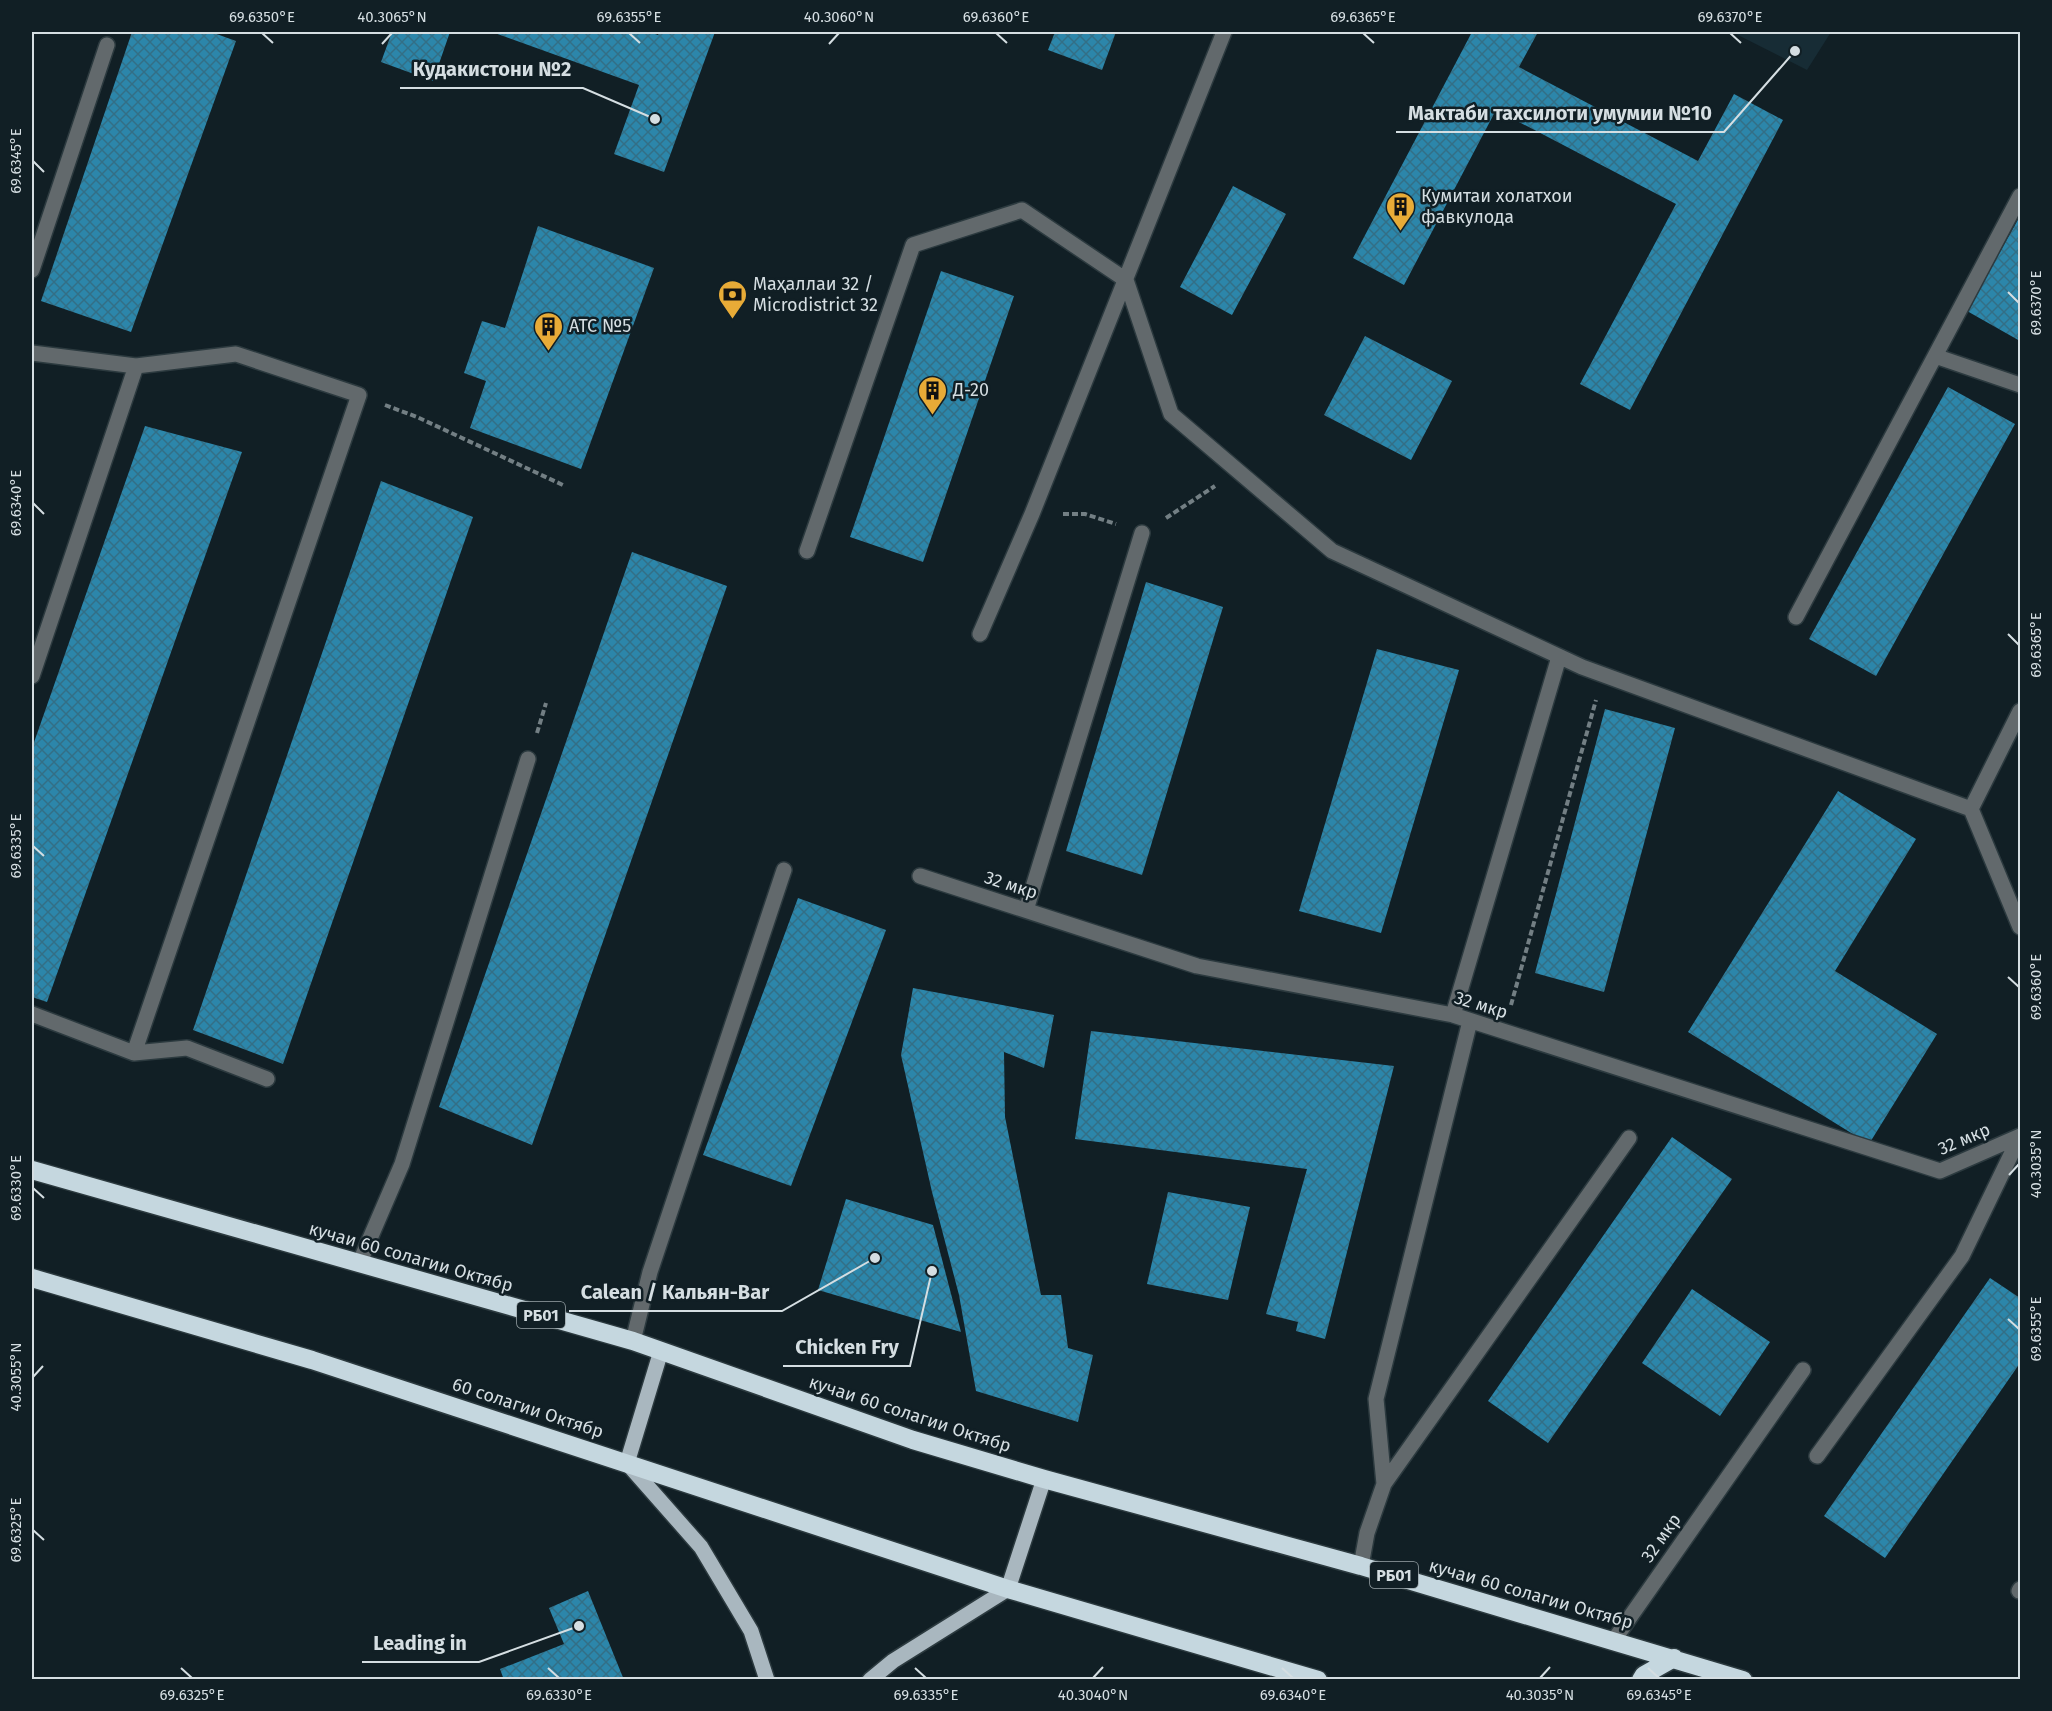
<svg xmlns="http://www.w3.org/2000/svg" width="2052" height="1711" viewBox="0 0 2052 1711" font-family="'Fira Sans',sans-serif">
<defs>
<pattern id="building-cross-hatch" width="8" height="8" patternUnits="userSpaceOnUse" patternTransform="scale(1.5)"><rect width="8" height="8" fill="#2c86aa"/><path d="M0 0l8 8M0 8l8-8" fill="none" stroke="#336f86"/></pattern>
</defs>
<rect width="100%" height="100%" fill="#111f25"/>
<path fill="#172c35" d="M1732,32H1831L1807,70Z"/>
<path fill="url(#building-cross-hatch)" d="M132,32H211L236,41L131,332L41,301Z
M392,32H450L433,81L381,62Z
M492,32H649L658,35L659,32H715L664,172L614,154L639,85Z
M1055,32H1116L1102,70L1048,50Z
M1472,32H1538L1519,67L1698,161L1734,94L1783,120L1630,410L1580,384L1676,204L1496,110L1404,285L1353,258Z
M1233,186L1286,214L1232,315L1180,287Z
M2020,216V341L1967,311Z
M538,226L654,268L581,469L470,428L486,381L464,373L482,321L505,328Z
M941,271L1014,296L923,562L850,537Z
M1365,336L1452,381L1411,460L1324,415Z
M1948,387L2015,424L1876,676L1809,639Z
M145,426L242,452L47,1002L32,997V748Z
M381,481L473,517L283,1064L193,1030Z
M632,552L727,586L532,1145L439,1107Z
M1146,582L1223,607L1142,875L1066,851Z
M1377,649L1459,670L1381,933L1299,911Z
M1605,709L1675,728L1604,992L1535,973Z
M1838,791L1916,839L1835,971L1937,1034L1869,1144L1688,1032Z
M798,898L886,930L791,1186L703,1155Z
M913,988L1054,1015L1044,1068L1004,1052L1005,1117L1041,1295H1061L1068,1348L1093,1355L1078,1422L976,1391L959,1295L932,1192L901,1055Z
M1091,1031L1394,1066L1325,1339L1296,1331L1298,1322L1266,1314L1307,1169L1075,1139Z
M1672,1137L1732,1179L1548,1443L1488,1401Z
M1168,1192L1250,1207L1228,1300L1147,1284Z
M846,1199L933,1225L961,1332L818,1290Z
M1990,1278L2020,1298V1363L1885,1558L1824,1516Z
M1692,1289L1770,1342L1720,1416L1642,1363Z
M588,1591L624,1680H504L500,1669L564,1644L549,1608Z"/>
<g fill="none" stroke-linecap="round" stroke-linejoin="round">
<defs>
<path id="minor" d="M32,270L107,45
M32,353L136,366L236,354L359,395L134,1053
M1935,356L2020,196
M807,551L913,245L1022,210L1126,280L1171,414L1332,551L1582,667L1971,809L2020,927
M1796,617L1935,356L2020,385
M980,634L1032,514L1224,32
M32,676L136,366
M1971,809L2020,711
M920,876L1197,966L1453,1015L1940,1171L2020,1136
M1026,910L1142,533
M32,1014L134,1053L187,1048L267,1079
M1453,1015L1559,657
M359,1264L402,1164L528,759
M633,1341L650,1272L784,870
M1817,1456L1962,1256L2020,1136
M1384,1484L1629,1138
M1361,1566L1367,1533L1384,1484L1376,1399L1470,1021
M2019,1591L2020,1589
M1614,1640L1803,1370"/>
<path id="major" d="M661,1351L627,1463L701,1547L751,1631L767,1680
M870,1680L893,1661L1008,1589L1044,1479"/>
<path id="highway" d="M32,1170L633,1341L913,1440L1044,1479L1361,1566L1743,1680
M32,1278L312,1360L1008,1589L1318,1680
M1641,1680L1644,1675L1674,1658"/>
</defs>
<use href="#minor" stroke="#2c3a3f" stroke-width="18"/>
<use href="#major" stroke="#2c3a3f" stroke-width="18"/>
<use href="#highway" stroke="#2c3a3f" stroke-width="21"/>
<path stroke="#737f84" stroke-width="4" stroke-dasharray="6 3" stroke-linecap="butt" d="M385,405L417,417L565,486
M1063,514H1085L1116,524
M1166,518L1215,486
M537,733L546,703
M1511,1005L1596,700"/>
<use href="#minor" stroke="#62696c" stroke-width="15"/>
<use href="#major" stroke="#a9b7bf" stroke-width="15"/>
<use href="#highway" stroke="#c5d7df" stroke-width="18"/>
</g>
<path fill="none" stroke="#d5dee2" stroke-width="2" d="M262,33L273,43M629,33L640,43M996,33L1007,43M1363,33L1374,43M1730,33L1741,43M382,44L392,33M829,44L839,33M33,161L44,172M2008,292L2019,303M33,503L44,514M2008,634L2019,645M33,846L44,856M2008,977L2019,987M2009,1175L2019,1164M33,1188L44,1198M2008,1319L2019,1329M33,1377L43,1366M33,1530L44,1540M181,1668L192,1678M548,1668L559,1678M915,1668L926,1678M1282,1668L1293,1678M1648,1668L1659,1678M1093,1678L1103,1667M1540,1678L1550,1667"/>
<defs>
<symbol id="building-pin" viewBox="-11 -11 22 30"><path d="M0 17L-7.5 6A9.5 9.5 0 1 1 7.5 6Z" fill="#e8ab37" stroke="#111f25"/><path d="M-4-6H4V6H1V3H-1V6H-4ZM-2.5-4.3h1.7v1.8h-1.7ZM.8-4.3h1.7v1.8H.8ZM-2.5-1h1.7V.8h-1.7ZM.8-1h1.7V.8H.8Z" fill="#111"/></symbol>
<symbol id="bank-pin" viewBox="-11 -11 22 30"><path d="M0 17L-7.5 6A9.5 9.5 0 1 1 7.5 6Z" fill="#e8ab37" stroke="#111f25"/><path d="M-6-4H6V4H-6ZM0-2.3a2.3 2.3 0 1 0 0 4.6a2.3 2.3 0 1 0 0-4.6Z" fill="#111"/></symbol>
</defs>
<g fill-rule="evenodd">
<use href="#building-pin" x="1384" y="190" width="33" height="45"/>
<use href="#bank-pin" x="716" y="278" width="33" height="45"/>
<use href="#building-pin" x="532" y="310" width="33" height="45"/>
<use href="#building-pin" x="916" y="374" width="33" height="45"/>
</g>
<g text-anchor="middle" stroke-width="5" stroke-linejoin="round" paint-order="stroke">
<g fill="#111f25" stroke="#9aa5a9" stroke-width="1.5">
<rect x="517" y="1302" width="48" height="26" rx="4.5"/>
<rect x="1370" y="1562" width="48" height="26" rx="4.5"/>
</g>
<g font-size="16" font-weight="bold" fill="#d5dee2">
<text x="541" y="1321">РБ01</text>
<text x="1394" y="1581">РБ01</text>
</g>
<g font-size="18" fill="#d5dee2" stroke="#111f25" text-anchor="start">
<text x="1421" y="202">Кумитаи холатхои<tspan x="1421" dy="21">фавкулода</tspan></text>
<text x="753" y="290">Маҳаллаи 32 /<tspan x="753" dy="21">Microdistrict 32</tspan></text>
<text x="569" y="332">АТС №5</text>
<text x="953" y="396">Д-20</text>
</g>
<g font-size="18" fill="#d5dee2" stroke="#111f25">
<text transform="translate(1011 885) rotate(18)" y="6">32 мкр</text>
<text transform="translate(1481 1005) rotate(17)" y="6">32 мкр</text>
<text transform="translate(1964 1139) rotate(-23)" y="6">32 мкр</text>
<text transform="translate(411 1257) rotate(16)" y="6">кучаи 60 солагии Октябр</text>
<text transform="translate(528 1408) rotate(18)" y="6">60 солагии Октябр</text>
<text transform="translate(910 1414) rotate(18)" y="6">кучаи 60 солагии Октябр</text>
<text transform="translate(1661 1538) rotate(-55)" y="6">32 мкр</text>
<text transform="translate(1531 1594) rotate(16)" y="6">кучаи 60 солагии Октябр</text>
</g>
</g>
<path fill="none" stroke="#d5dee2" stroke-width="2" d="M655 119L583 88H400M1795 51L1724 132H1396M875 1258L782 1311H569M932 1271L910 1366H783M579 1626L479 1662H362"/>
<g fill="#d5dee2" stroke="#111f25" stroke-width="2">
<circle cx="655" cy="119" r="6"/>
<circle cx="1795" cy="51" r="6"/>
<circle cx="875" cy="1258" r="6"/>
<circle cx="932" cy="1271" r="6"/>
<circle cx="579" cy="1626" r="6"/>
</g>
<g font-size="20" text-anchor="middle" font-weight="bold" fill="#d5dee2" stroke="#111f25" stroke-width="5" stroke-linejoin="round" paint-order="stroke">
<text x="492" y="76">Кудакистони №2</text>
<text x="1560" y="120">Мактаби тахсилоти умумии №10</text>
<text x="675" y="1299">Calean / Кальян-Bar</text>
<text x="847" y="1354">Chicken Fry</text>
<text x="420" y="1650">Leading in</text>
</g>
<rect width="2052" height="1711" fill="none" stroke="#111f25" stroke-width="66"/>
<rect x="33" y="33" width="1986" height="1645" fill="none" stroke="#d5dee2" stroke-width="2"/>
<g font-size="15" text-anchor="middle" fill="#d5dee2">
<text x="262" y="22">69.6350°E</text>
<text x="392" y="22">40.3065°N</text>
<text x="629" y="22">69.6355°E</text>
<text x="839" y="22">40.3060°N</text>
<text x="996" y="22">69.6360°E</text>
<text x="1363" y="22">69.6365°E</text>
<text x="1730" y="22">69.6370°E</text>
<text transform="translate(16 161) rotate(-90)" y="5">69.6345°E</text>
<text transform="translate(2036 303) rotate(-90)" y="5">69.6370°E</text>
<text transform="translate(16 503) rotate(-90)" y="5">69.6340°E</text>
<text transform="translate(2036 645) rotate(-90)" y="5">69.6365°E</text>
<text transform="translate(16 846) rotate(-90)" y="5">69.6335°E</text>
<text transform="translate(2036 987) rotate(-90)" y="5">69.6360°E</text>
<text transform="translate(2036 1164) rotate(-90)" y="5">40.3035°N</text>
<text transform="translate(16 1188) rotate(-90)" y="5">69.6330°E</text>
<text transform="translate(2036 1329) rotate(-90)" y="5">69.6355°E</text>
<text transform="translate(16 1377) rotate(-90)" y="5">40.3055°N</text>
<text transform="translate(16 1530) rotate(-90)" y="5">69.6325°E</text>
<text x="192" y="1700">69.6325°E</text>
<text x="559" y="1700">69.6330°E</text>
<text x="926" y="1700">69.6335°E</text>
<text x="1093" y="1700">40.3040°N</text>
<text x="1293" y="1700">69.6340°E</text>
<text x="1540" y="1700">40.3035°N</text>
<text x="1659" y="1700">69.6345°E</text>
</g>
</svg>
